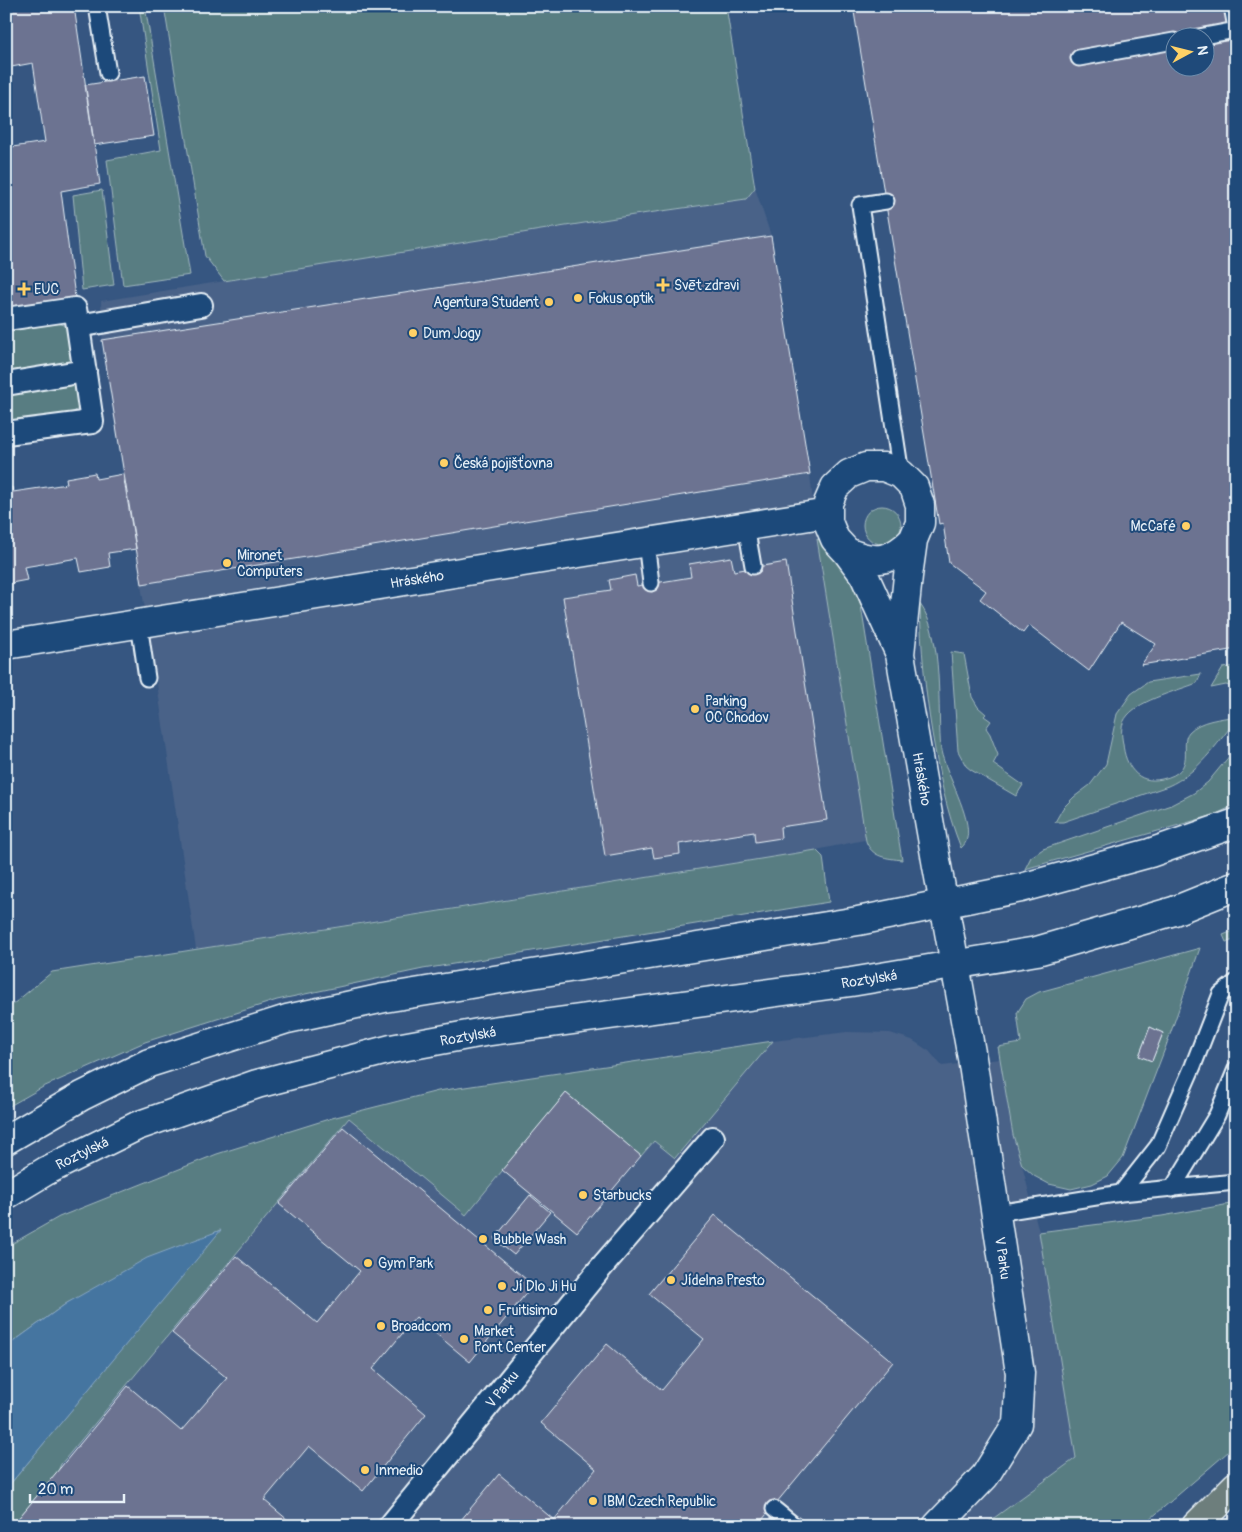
<svg xmlns="http://www.w3.org/2000/svg" width="1242" height="1532" viewBox="0 0 1242 1532" font-family="Pangolin,sans-serif">
<rect width="100%" height="100%" fill="#365681"/>
<filter id="ink" filterUnits="userSpaceOnUse"><feTurbulence type="fractalNoise" baseFrequency=".02" numOctaves="2"/><feDisplacementMap in="SourceGraphic" scale="10" xChannelSelector="R" yChannelSelector="G"/><feConvolveMatrix kernelMatrix="1 2 1 2 8 2 1 2 1" color-interpolation-filters="sRGB"/></filter>
<g filter="url(#ink)">
<path fill="#496288" d="M755,188L771,236L810,474L817,539L869,839L816,850L196,949L156,677L103,353L101,301L634,215L746,199Z
M847,1032L890,1033L912,1040L929,1051L942,1066L1000,1059L1013,1135L1022,1165L1039,1232L1076,1458L983,1526H12L58,1471L61,1464L349,1118L466,1215L566,1093L641,1155L654,1141L675,1158L773,1041Z"/>
<path fill="#587d82" stroke="#a0b7bd" fill-rule="evenodd" d="M139,6H145L190,275L123,285L107,160L161,150Z
M164,6H726L755,188L746,199L634,215L224,281L205,256Z
M102,190L114,285L82,290L73,195Z
M57,323L68,326L72,361L63,366L6,375V332Z
M69,384L78,387L81,407C64,421 28,421 6,425V393Z
M863 525a19 19 0 1 1 38 0a19 19 0 1 1-38 0Z
M817,539L825,542L851,575L861,606L902,860C887,858 872,858 866,841Z
M920,604C944,636 937,711 941,751C946,774 972,817 967,838C966,843 964,845 961,848C946,811 939,773 932,733C925,690 921,648 920,604Z
M951,652L964,654L972,697L978,707L986,714L984,716L991,721L986,728L990,734L998,755L993,764L1023,785L1016,796L971,770L966,766L958,751Z
M1236,666V688L1226,685L1211,688L1223,668Z
M1201,674L1197,683C1177,691 1142,699 1128,715C1120,724 1121,733 1123,744C1125,765 1137,785 1162,779C1199,771 1178,745 1189,732C1200,720 1221,719 1236,716V720C1216,745 1198,773 1168,786L1063,822H1055L1063,808L1074,797L1090,785L1106,764L1117,714L1131,694L1148,682Z
M1236,748L1235,805L1214,815L1025,869L1031,857L1043,849L1171,805L1194,793L1208,782Z
M816,850L823,857L829,902L423,969L277,1000L145,1042L43,1087L6,1108V1010L52,972L446,910Z
M1236,930V940L1226,942L1223,935Z
M1200,948L1166,1046L1123,1158L1108,1176L1092,1184L1071,1189L1049,1184L1034,1176L1022,1165L1013,1135L998,1047L1021,1043L1017,1013L1026,999L1039,992ZM1150,1027L1163,1033L1152,1061L1139,1056Z
M773,1041L675,1158L654,1141L641,1156L566,1093L466,1215L349,1118L61,1464L58,1471L12,1526H6V1489L220,1230L67,1303L6,1347V1247L59,1217L217,1154L332,1118L438,1091Z
M1236,1203V1445L1142,1526H983L1076,1458L1039,1232L1162,1216Z"/>
<path fill="#4474a0" stroke="#86a6c3" d="M221,1230L6,1489V1347L67,1303L147,1258Z"/>
<path fill="#6c7391" stroke="#e8f1f8" fill-rule="evenodd" d="M6,6H74L100,184L61,191L75,297L6,310V148L45,142L33,63L6,68Z
M853,6H1236V649L1141,665L1156,644L1121,622L1089,671L1029,625L1023,633L980,599L986,591L949,563L943,523L939,524ZM1174,38H1204V68H1174Z
M145,76L154,136L94,145L85,85Z
M771,236L810,474L142,584L102,340Z
M95,473L96,479L123,474L136,549L108,553L110,567L81,572L78,558L24,567L27,580L6,584V488L12,487L13,492L67,484L66,478Z
M731,557L734,571L786,562L827,820L780,827L781,838L755,842L754,832L679,844L680,854L654,858L652,848L605,856L563,597L611,590L609,580L635,575L637,586L691,577L689,564Z
M1150,1027L1163,1033L1152,1061L1139,1056Z
M566,1093L641,1156L577,1232L502,1170Z
M343,1127L533,1285L470,1362L416,1317L373,1369L426,1414L363,1491L309,1446L264,1500L295,1526H12L128,1386L181,1431L227,1378L172,1333L236,1256L317,1323L360,1271L279,1204Z
M530,1195L550,1212L514,1255L494,1239Z
M715,1215L893,1362L757,1526H456L499,1474L554,1520L596,1469L541,1423L607,1344L662,1390L704,1339L649,1294Z"/>
<g fill="none" stroke-linecap="round" stroke-linejoin="round">
<defs>
<path id="service" d="M97,6L108,73
M1232,6L1236,28
M1193,38L1236,30
M1079,58L1174,41
M886,201L860,205L901,474
M746,526L753,566
M646,542L651,583
M139,624L147,678
M1172,1189L1217,1115L1236,1069
M1121,1193L1158,1146L1193,1066L1221,994L1236,982
M997,1213L1121,1193L1236,1182
M774,1509L795,1526"/>
<path id="pedestrian" d="M6,319L75,309L78,326L201,305
M6,384L85,371
M6,433L92,422L78,326
M390,1526L599,1270L713,1138"/>
<path id="minor" d="M847,552C876,564 891,562 913,540
M6,645L828,513
M900,654L864,575L847,552L835,539L828,522V503L835,487L849,474L866,467H884L901,474L914,487L920,505V523L913,540L908,576L900,654L937,866L972,1058L1020,1373L1017,1424L985,1476L937,1526"/>
<path id="secondary" d="M6,1140L82,1096L149,1063L287,1019L384,998L858,921L1021,888L1150,853L1236,823
M6,1195L46,1171L137,1126L257,1084L391,1049L484,1032L851,982L1037,951L1174,911L1236,886"/>
<path id="trunk" d="M1196,1526L1236,1486"/>
</defs>
<use href="#service" stroke="#e8f1f8" stroke-width="19"/>
<use href="#pedestrian" stroke="#e8f1f8" stroke-width="26"/>
<use href="#minor" stroke="#e8f1f8" stroke-width="31"/>
<use href="#secondary" stroke="#e8f1f8" stroke-width="31"/>
<use href="#trunk" stroke="#e8f1f8" stroke-width="31"/>
<use href="#service" stroke="#1f4a7a" stroke-width="15"/>
<use href="#pedestrian" stroke="#1f4a7a" stroke-width="22"/>
<use href="#minor" stroke="#1f4a7a" stroke-width="28"/>
<use href="#secondary" stroke="#1f4a7a" stroke-width="28"/>
<use href="#trunk" stroke="#6d7e7c" stroke-width="28"/>
</g>
</g>
<g fill="#ffd166" stroke="#1f4a7a" stroke-width="2">
<path d="M660.5 277.5h5v5h5v5h-5v5h-5v-5h-5v-5h5z"/>
<path d="M21.5 281.5h5v5h5v5h-5v5h-5v-5h-5v-5h5z"/>
<circle cx="578" cy="298" r="5"/>
<circle cx="549" cy="302" r="5"/>
<circle cx="413" cy="333" r="5"/>
<circle cx="444" cy="463" r="5"/>
<circle cx="1186" cy="526" r="5"/>
<circle cx="227" cy="563" r="5"/>
<circle cx="695" cy="709" r="5"/>
<circle cx="583" cy="1195" r="5"/>
<circle cx="483" cy="1239" r="5"/>
<circle cx="368" cy="1263" r="5"/>
<circle cx="671" cy="1280" r="5"/>
<circle cx="502" cy="1286" r="5"/>
<circle cx="488" cy="1310" r="5"/>
<circle cx="381" cy="1326" r="5"/>
<circle cx="464" cy="1339" r="5"/>
<circle cx="365" cy="1470" r="5"/>
<circle cx="593" cy="1501" r="5"/>
</g>
<g text-anchor="middle" stroke-width="4" stroke-linejoin="round" paint-order="stroke">
<g font-size="14" fill="#e8f1f8" stroke="#1f4a7a" text-anchor="start">
<text x="674" y="290">Svēt zdravi</text>
<text x="34" y="294">EUC</text>
<text x="588" y="303">Fokus optik</text>
<text x="539" y="307" text-anchor="end">Agentura Student</text>
<text x="423" y="338">Dum Jogy</text>
<text x="454" y="468">Česká pojišťovna</text>
<text x="1176" y="531" text-anchor="end">McCafé</text>
<text x="237" y="560">Mironet<tspan x="237" dy="16">Computers</tspan></text>
<text x="705" y="706">Parking<tspan x="705" dy="16">OC Chodov</tspan></text>
<text x="593" y="1200">Starbucks</text>
<text x="493" y="1244">Bubble Wash</text>
<text x="378" y="1268">Gym Park</text>
<text x="681" y="1285">Jídelna Presto</text>
<text x="512" y="1291">Jí Dlo Ji Hu</text>
<text x="498" y="1315">Fruitisimo</text>
<text x="391" y="1331">Broadcom</text>
<text x="474" y="1336">Market<tspan x="474" dy="16">Pont Center</tspan></text>
<text x="375" y="1475">Inmedio</text>
<text x="603" y="1506">IBM Czech Republic</text>
</g>
<g font-size="14" fill="#e8f1f8" stroke="#1f4a7a">
<text transform="translate(417 579) rotate(-9)" y="5">Hráského</text>
<text transform="translate(922 779) rotate(80)" y="5">Hráského</text>
<text transform="translate(869 979) rotate(-9)" y="5">Roztylská</text>
<text transform="translate(468 1036) rotate(-10)" y="5">Roztylská</text>
<text transform="translate(82 1153) rotate(-26)" y="5">Roztylská</text>
<text transform="translate(1003 1258) rotate(82)" y="5">V Parku</text>
<text transform="translate(502 1389) rotate(-51)" y="5">V Parku</text>
</g>
</g>
<rect width="1242" height="1532" fill="none" stroke="#1f4a7a" stroke-width="25"/>
<rect x="12" y="12" width="1217" height="1507" fill="none" stroke="#e8f1f8" stroke-width="2" filter="url(#ink)"/>
<g transform="translate(1190 52) rotate(83)"><circle r="24" fill="#1f4a7a" stroke="#6f8dac"/>
<path d="M0-4L9 19L0 12L-9 19Z" fill="#ffd166"/>
<text y="-8" font-size="14" font-weight="bold" text-anchor="middle" fill="#e8f1f8">N</text>
</g>
<path d="M30 1494v8h94v-8" fill="none" stroke="#e8f1f8" stroke-width="2.5"/>
<text x="38" y="1494" font-size="15" fill="#e8f1f8" stroke="#1f4a7a" stroke-width="4" paint-order="stroke">20 m</text>
</svg>
